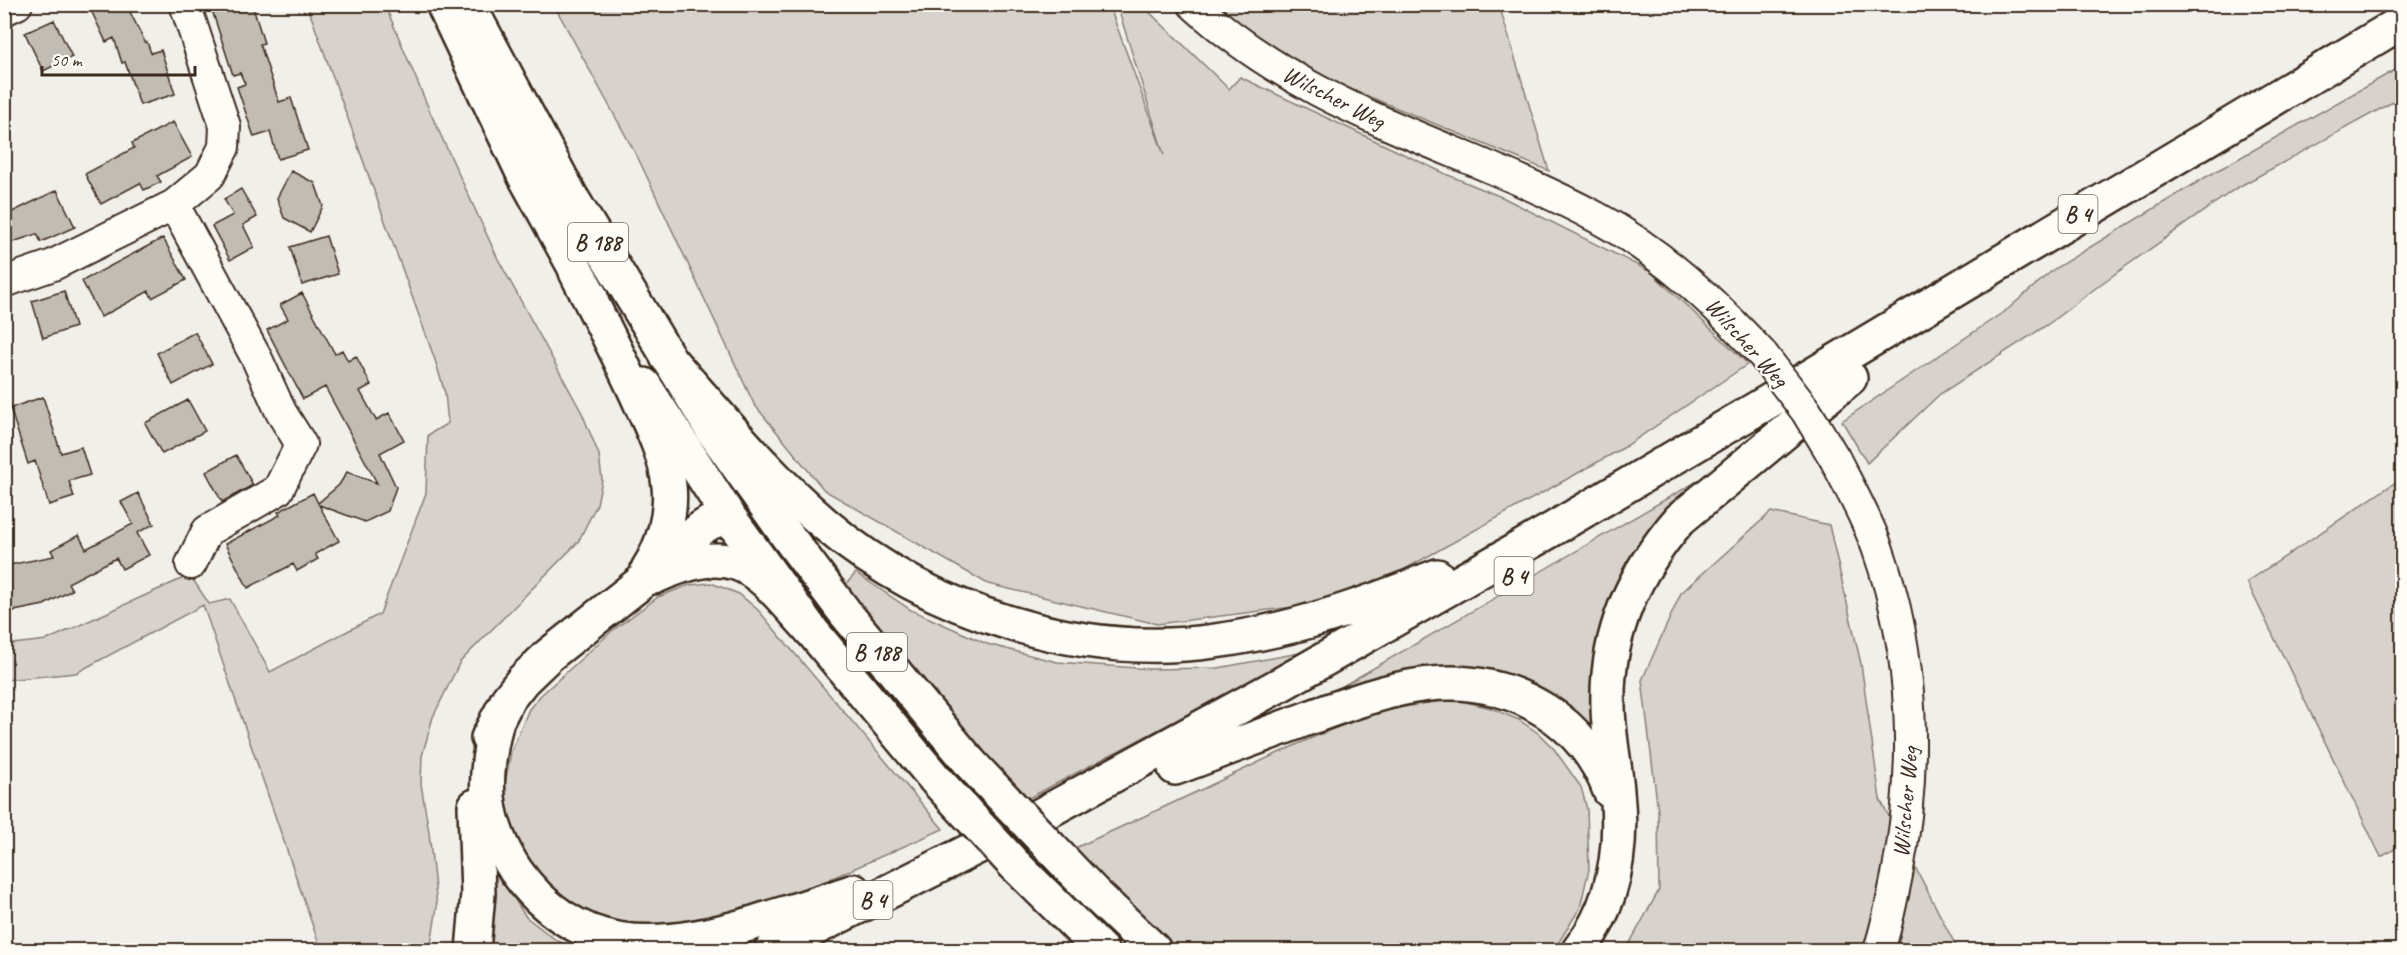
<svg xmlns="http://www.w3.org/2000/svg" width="2407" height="955" viewBox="0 0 2407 955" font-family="Caveat,sans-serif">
<rect width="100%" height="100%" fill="#f1efea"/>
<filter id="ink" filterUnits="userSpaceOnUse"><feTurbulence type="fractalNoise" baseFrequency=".0167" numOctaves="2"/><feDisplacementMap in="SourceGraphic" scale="12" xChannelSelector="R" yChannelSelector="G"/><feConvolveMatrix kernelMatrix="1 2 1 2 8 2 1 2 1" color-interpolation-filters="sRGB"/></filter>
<g filter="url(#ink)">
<path fill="#d7d2cc" stroke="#897e75" stroke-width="1.5" d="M307,5H385L431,114L498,259L582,413L599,455L602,480L597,504L578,542L460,662L433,717L422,756L421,784L429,832L437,907L430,950H321L203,605L76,673L5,680L4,645L47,640L190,575L209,604L230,599L270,672L380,614L426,493L428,435L448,423L445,393L435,360Z
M554,5H1109L1164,155L1117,5H1142L1229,89L1240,77L1448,175L1504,198L1651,272L1748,364L1623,448L1396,574L1309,605L1157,624L988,584L824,490L754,404L639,160Z
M1217,5H1499L1549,171L1312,73L1258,40Z
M2402,66V97L2235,189L2105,281L2047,325L1940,394L1867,463L1842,421L2008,309L2054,269L2206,177Z
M1732,461L1649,539L1605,744L1522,685L1289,717Z
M2402,478V845L2381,857L2247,582Z
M1771,512L1829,525L1861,664L1880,799L1958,950H1626L1659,890L1658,811L1642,680L1681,593Z
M856,573L911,610L987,644L1057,662L1150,669L1218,668L1305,652L1027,799L938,701L844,586Z
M711,583L739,594L758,610L943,829L801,892L689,929L580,923L508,835L503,794L511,752L529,709L541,695L612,631L658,597L689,585Z
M1457,700L1491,708L1519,720L1538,733L1554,749L1581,787L1587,809L1589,869L1580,908L1554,950H1174L1073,849C1125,825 1178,801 1230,776C1303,741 1374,704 1457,700Z
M487,856L526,917L556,940L578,950H484Z"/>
<path fill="#c1bcb4" stroke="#3b2a1e" stroke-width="1.5" d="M88,4H126L145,42H147L151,53L161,50L175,94L140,105L125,62L122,63L114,38L106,42Z
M210,4H252L264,43L260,44L279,102L291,98L308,150L278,159L270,132L254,137L237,87L245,84L240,73L233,75Z
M54,20L72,57L43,71L25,33Z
M173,122L192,157L157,176L161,182L144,190L140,183L101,204L85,174L134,148L132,143Z
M291,171L315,183L323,206L310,232L284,218L277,198Z
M241,189L257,217L243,225L254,247L230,260L212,226L233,215L224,199Z
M57,190L75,227L41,242L37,234L4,245V216Z
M326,236L338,274L302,285L290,247Z
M163,238L186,280L152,298L149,291L101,317L82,281Z
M64,291L75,327L43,338L32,301Z
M302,293L335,354L342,350L348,361L356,356L371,385L360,391L376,420L389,413L404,440L380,453L396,487L388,511L365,522L319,505L339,541L315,554L318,559L297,571L293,564L248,588L225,544L280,515L278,512L313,493L318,503L339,485L347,472L377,483L325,387L303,399L267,330L288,319L280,305Z
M195,332L212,364L173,385L157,353Z
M43,397L61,453L81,447L90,475L69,481L74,497L49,505L35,461L28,464L10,408Z
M188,400L205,431L162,454L145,423Z
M236,455L253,485L222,502L206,472Z
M138,493L154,524L137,533L149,555L122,569L116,558L68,583L72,590L44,605L4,613V566L54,556L51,550L79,535L86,549L133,524L121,502Z"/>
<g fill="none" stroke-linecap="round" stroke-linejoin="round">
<defs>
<path id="minor" d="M1193,4C1311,113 1459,144 1596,217C1661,252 1713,301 1763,355
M4,10L17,4
M174,205L257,359L281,412L301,444L278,490L207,531L191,564
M4,282L53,265L174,205L210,175L224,147L225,126L185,4
M1835,459C1850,489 1867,518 1878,550C1915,655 1918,767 1897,875C1892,900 1887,926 1879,950"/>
<path id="major" d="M443,4L524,175L591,297
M468,4L570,195L713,431L786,534L846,614L972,765
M644,385L729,517L811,630L936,780
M1015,865L1101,950
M1094,893L1154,950"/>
<path id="highway" d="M576,272C598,316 621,359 641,404C653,430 666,457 669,486C672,514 663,546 648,569
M667,357C718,414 767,475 826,525C928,612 1082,660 1215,641C1292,631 1365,605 1437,576
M654,577C740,538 756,570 811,630
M497,720C482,778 482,819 516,871C576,955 656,952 750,924C785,913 819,903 854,891
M488,738L508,699L523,680L549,655L639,584L700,529L711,522L729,517
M1175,768C1216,753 1257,737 1298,722C1382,691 1463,658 1546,711C1575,729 1598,758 1610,791
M473,950L478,894L475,806
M772,950L1037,817L1283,683L1553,529L1756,409L2402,22
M1579,950C1615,904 1623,849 1617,791C1615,763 1608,734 1608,705C1606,634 1634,572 1680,519L1850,378"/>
</defs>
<use href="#minor" stroke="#3b2a1e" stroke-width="34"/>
<use href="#major" stroke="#3b2a1e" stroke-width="38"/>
<use href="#highway" stroke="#3b2a1e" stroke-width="38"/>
<use href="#minor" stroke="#fdfcf7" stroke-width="30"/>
<use href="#major" stroke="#fdfcf7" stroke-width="33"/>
<use href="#highway" stroke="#fdfcf7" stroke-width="33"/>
<defs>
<path id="minor-bridge" d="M1763,355L1806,411L1835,459"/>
<path id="major-bridge" d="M972,765L1094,893
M936,780L1015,865"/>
</defs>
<use href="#minor-bridge" stroke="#3b2a1e" stroke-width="34" stroke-linecap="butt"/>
<use href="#major-bridge" stroke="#3b2a1e" stroke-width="38" stroke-linecap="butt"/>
<use href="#minor-bridge" stroke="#fdfcf7" stroke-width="30"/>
<use href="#major-bridge" stroke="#fdfcf7" stroke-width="33"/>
</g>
</g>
<g text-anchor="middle" stroke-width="4.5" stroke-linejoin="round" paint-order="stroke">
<g fill="#fdfcf7" stroke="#75695f" stroke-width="1.5">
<rect x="2058.5" y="195" width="39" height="38" rx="4.5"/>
<rect x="568" y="223" width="60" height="38" rx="4.5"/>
<rect x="1494.5" y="557" width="39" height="38" rx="4.5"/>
<rect x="847" y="633" width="60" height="38" rx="4.5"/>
<rect x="853.5" y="881" width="39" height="38" rx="4.5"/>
</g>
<g font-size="22" font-weight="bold" fill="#3b2a1e">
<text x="2078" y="222">B 4</text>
<text x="598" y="250">B 188</text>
<text x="1514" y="584">B 4</text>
<text x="877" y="660">B 188</text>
<text x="873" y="908">B 4</text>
</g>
<g font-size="24" fill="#3b2a1e" stroke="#fdfcf7">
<text transform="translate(1334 97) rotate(27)" y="8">Wilscher Weg</text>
<text transform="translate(1747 342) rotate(48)" y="8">Wilscher Weg</text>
<text transform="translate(1905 802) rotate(-85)" y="8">Wilscher Weg</text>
</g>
</g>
<rect width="2407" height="955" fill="none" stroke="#fdfcf7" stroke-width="24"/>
<rect x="12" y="12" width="2383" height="931" fill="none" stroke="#3b2a1e" stroke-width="2" filter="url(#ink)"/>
<path d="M42 66v9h153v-9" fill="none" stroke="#3b2a1e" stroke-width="3"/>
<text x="51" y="66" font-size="18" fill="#3b2a1e" stroke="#fdfcf7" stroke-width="4.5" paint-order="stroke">50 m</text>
</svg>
